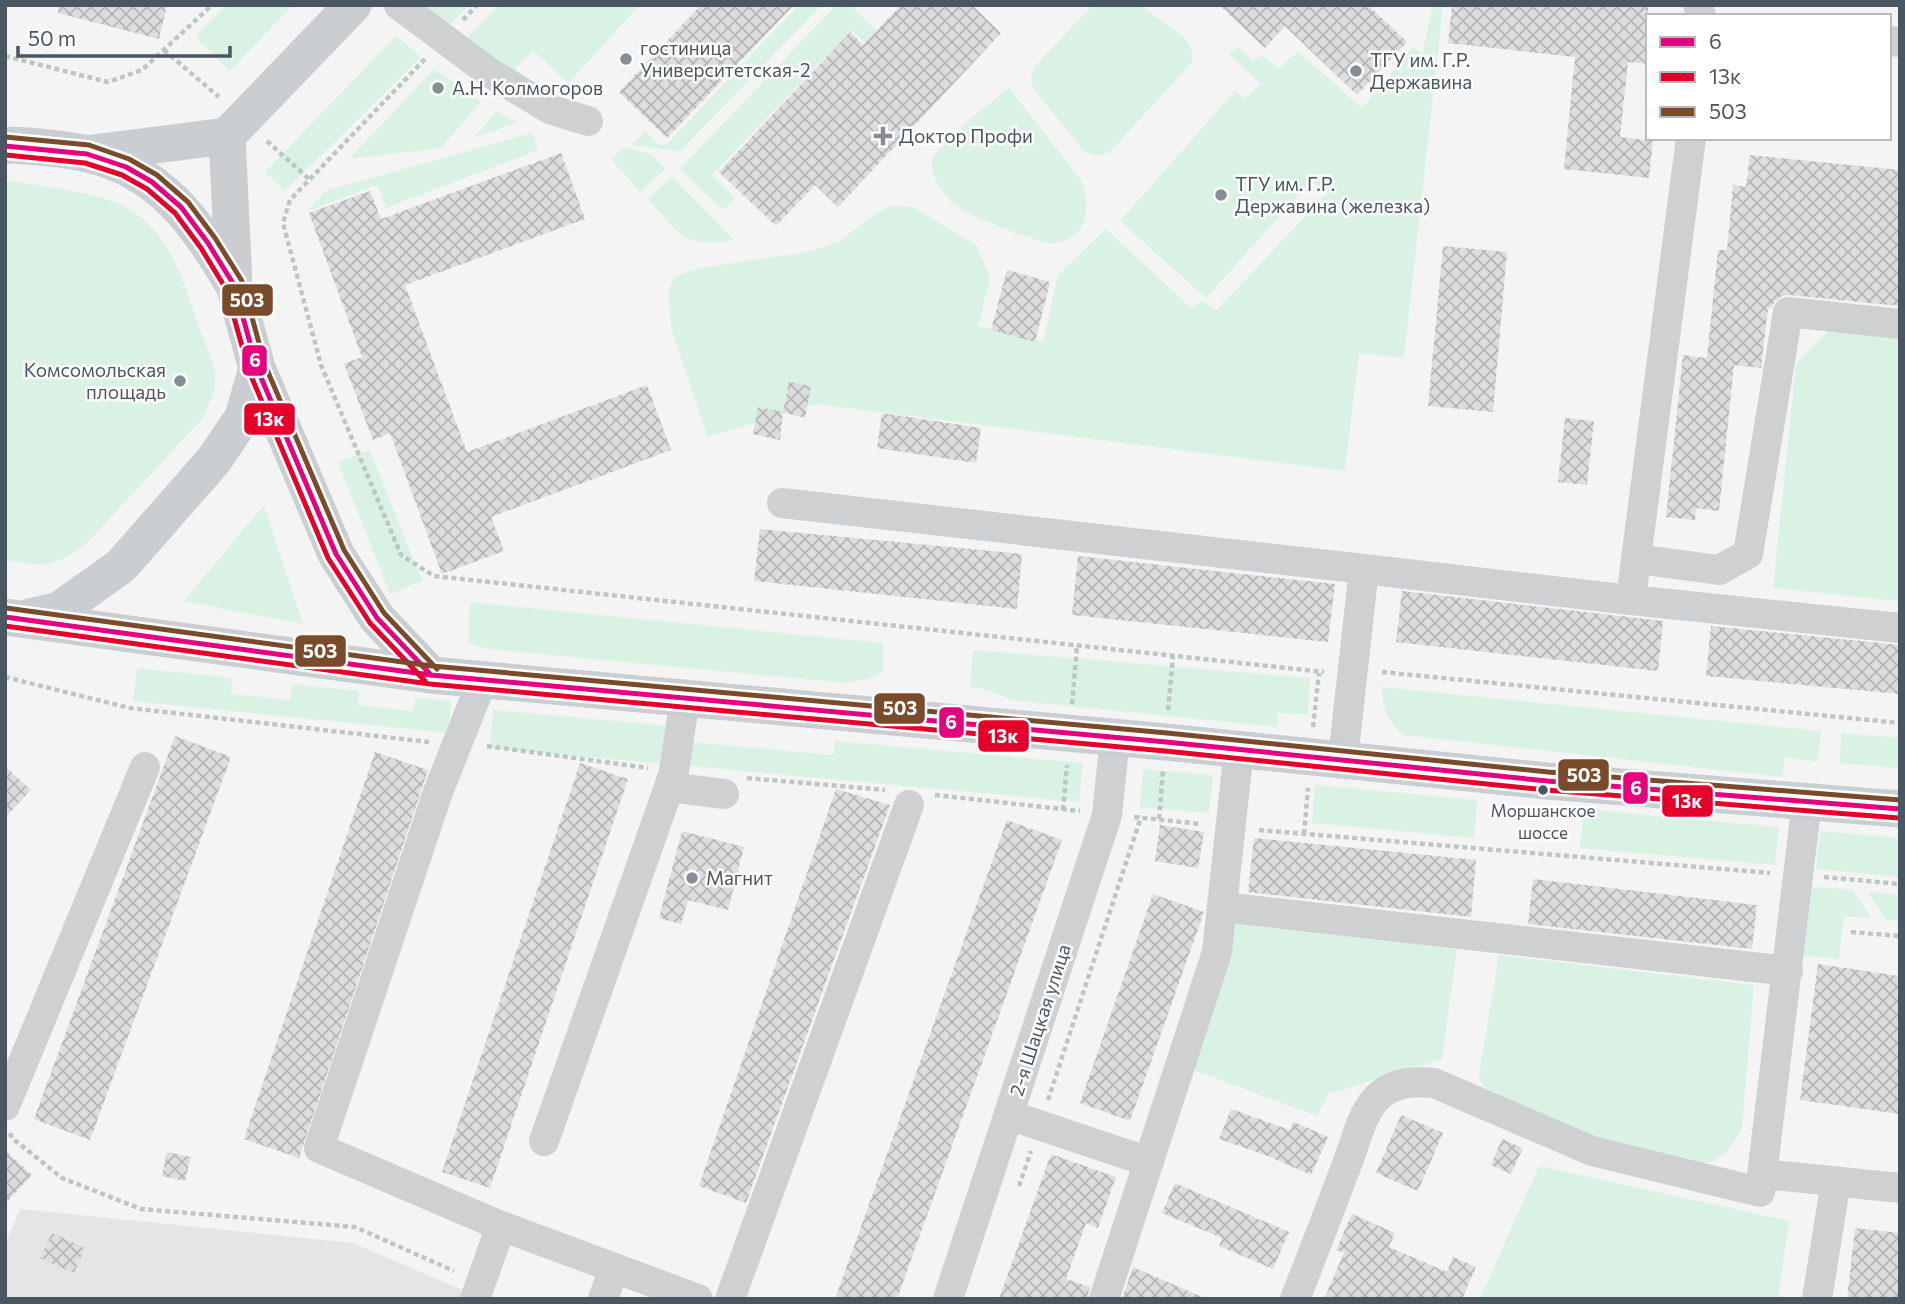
<svg xmlns="http://www.w3.org/2000/svg" width="1905" height="1304" viewBox="0 0 1905 1304" font-family="Commissioner,sans-serif">
<defs>
<pattern id="building-cross-hatch" width="8" height="8" patternUnits="userSpaceOnUse" patternTransform="scale(1.75)"><rect width="8" height="8" fill="#ddddde"/><path d="M0 0l8 8M0 8l8-8" fill="none" stroke="#b5b6b7"/></pattern>
</defs>
<rect width="100%" height="100%" fill="#f4f4f4"/>
<path fill="#e6e5e6" d="M20,1209L353,1243L467,1292L464,1299H5V1244Z"/>
<path fill="#d9f2e3" d="M227,5H293L230,71L195,37Z
M425,5H469L434,41L410,20Z
M499,5H640L568,83L533,50L498,86L452,54Z
M799,5H822L680,151L631,145L646,131L657,144L666,145Z
M836,5H850L885,39L874,51L851,30L712,175L735,198L723,210L680,169Z
M1093,5H1140L1185,38L1192,52V62L1110,152L1096,156L1084,151L1033,88L1031,76L1036,65Z
M1436,5H1443L1404,358L1359,353L1345,471L816,404L708,437L672,331L668,296L671,284L676,276L700,268L807,252L838,242L876,214L891,206L913,207L976,245L990,278L978,326L1043,342L1058,275L1106,229L1191,308L1202,300L1216,311L1326,194L1311,181L1206,298L1120,221L1235,91L1245,99L1261,84L1229,54L1238,47L1253,61L1262,55L1278,69L1298,52L1362,108L1413,47L1422,55L1431,12Z
M396,36L421,57L285,191L265,172Z
M434,69L481,101L441,148L349,159Z
M1009,88L1081,180C1091,206 1089,237 1056,243C1044,246 973,217 961,209C948,200 924,173 934,156C936,152 941,148 945,144C964,123 986,106 1009,88Z
M497,111L517,123L473,138Z
M532,133L538,150L386,208L377,185L308,211L325,191Z
M624,148L651,154L665,169L640,192L611,159Z
M672,177L734,240C682,249 681,235 648,199Z
M14,181C45,187 105,193 129,209C174,238 184,284 201,332C205,344 213,359 215,373C217,390 209,404 202,419L86,544C52,568 45,567 5,560V182Z
M1834,326L1900,333V601L1773,588L1796,364Z
M370,450L422,581L390,594L338,462Z
M264,505L303,624L184,601Z
M470,602L883,643L884,671L871,678L845,683L487,649L468,643Z
M973,650L1310,678L1308,715L1278,713L1277,727L1012,700L984,689L970,687Z
M137,668L232,678L231,694L290,700L292,684L359,691L358,705L413,711L415,698L451,701L448,733L133,701Z
M1382,687L1821,731L1818,762L1785,757L1782,777L1404,735C1387,721 1383,709 1382,687Z
M493,710L669,726L665,764L490,748Z
M1842,733L1900,738V768L1839,763Z
M835,741L1083,763L1079,802L690,766L692,742L833,755Z
M1143,769L1213,775L1209,813L1140,807Z
M1315,785L1477,800L1474,838L1312,823Z
M1584,809L1779,827L1775,865L1580,848Z
M1820,831L1900,838V877L1816,869Z
M1805,886L1853,890L1871,918L1844,916L1839,959L1799,955Z
M1868,892L1900,895V921L1886,920Z
M1234,920L1457,949L1442,1059L1328,1094L1317,1116L1185,1067Z
M1499,955L1754,985L1742,1127C1732,1147 1724,1161 1700,1164L1584,1136L1489,1091L1481,1082L1479,1075Z
M1539,1166L1789,1221L1778,1299H1480Z"/>
<path fill="url(#building-cross-hatch)" d="M59,5H167L159,39L58,13Z
M701,5H794L667,138L619,92Z
M901,5H972L1001,33L838,207L815,185L776,226L719,172L850,32L863,45Z
M1219,5H1368L1407,42L1357,95L1285,26L1265,48Z
M1452,5H1648V64L1628,62L1620,137L1653,141L1649,178L1564,169L1575,57L1448,43Z
M561,153L585,219L405,285L467,452L647,385L671,450L491,517L504,551L442,574L390,433L373,440L344,364L362,357L309,213L370,191L381,219Z
M1750,155L1900,170V306L1790,295L1782,296L1775,301L1771,308H1768L1761,368L1734,365L1719,511L1696,508L1695,520L1666,517L1683,355L1707,358L1718,250H1727L1733,185L1746,187Z
M1443,246L1507,252L1493,412L1428,406Z
M1007,270L1050,282L1035,342L991,330Z
M789,382L811,386L805,418L783,412Z
M758,407L783,412L780,440L753,434Z
M882,413L981,428L976,463L877,448Z
M1565,418L1594,421L1587,485L1558,482Z
M760,529L1022,554L1017,609L754,581Z
M1078,556L1335,584L1328,642L1072,615Z
M1402,591L1663,621L1658,671L1396,642Z
M1711,626L1900,645V694L1706,676Z
M175,736L231,757L90,1140L34,1119Z
M375,752L428,770L299,1158L244,1139Z
M580,763L628,779L490,1188L442,1172Z
M5,766L31,790L5,818Z
M836,789L890,805L746,1203L699,1186Z
M1007,820L1062,840L897,1299H835Z
M1160,825L1204,832L1198,868L1155,861Z
M682,831L744,847L728,910L688,900L681,924L659,918Z
M1254,838L1476,860L1471,917L1248,892Z
M1533,879L1757,905L1752,949L1528,924Z
M1153,894L1204,912L1130,1121L1080,1103Z
M1818,964L1900,976V1114L1800,1100Z
M1231,1109L1290,1130L1294,1122L1328,1137L1311,1175L1268,1156L1219,1139Z
M1401,1115L1443,1133L1418,1191L1376,1173Z
M1502,1139L1523,1148L1511,1174L1491,1165Z
M5,1150L32,1175L5,1204Z
M167,1152L191,1157L185,1181L162,1176Z
M1051,1154L1116,1177L1098,1228L1086,1223L1066,1279L1090,1287L1087,1299H999Z
M1175,1183L1289,1232L1273,1269L1219,1246L1222,1238L1162,1213Z
M1352,1214L1395,1233L1389,1247L1447,1272L1453,1257L1476,1267L1462,1299H1324L1344,1253L1336,1250Z
M1855,1228L1900,1233V1299H1847Z
M52,1233L85,1248L74,1273L40,1258Z
M1133,1267L1207,1299H1122Z"/>
<g fill="none" stroke-linecap="round" stroke-linejoin="round">
<path stroke="#bcc7c4" stroke-width="4.5" stroke-dasharray="5 3.5" stroke-linecap="butt" d="M463,20L477,5
M164,50L219,97
M5,56L108,82L142,70L212,5
M425,59L290,200L283,223L321,365L401,555L434,576L1324,672
M267,141L309,179
M1382,672L1900,723
M5,677L130,708L429,742
M1072,704L1077,646
M1168,710L1173,657
M1313,727L1319,673
M487,746L648,768
M747,778L885,790
M935,795L1080,811
M1063,810L1067,765
M1134,817L1201,824
M1159,819L1163,771
M1259,830L1770,873
M1304,834L1308,788
M1824,877L1900,884
M1851,932L1900,936
M1048,1100L1141,817
M10,1133L12,1138L62,1178L141,1209L355,1227L454,1271
M1019,1186L1031,1151"/>
<path stroke="#ced0d2" stroke-width="30" d="M399,5L490,73L552,110L588,121
M1698,5L1701,16
M1889,41L1900,42
M782,503L1364,569L1343,759
M1636,559L1691,138
M1364,569L1631,600L1636,559L1719,570L1748,554L1788,312L1900,324
M1631,600L1900,628
M483,679L438,792L319,1148L501,1226
M669,787L724,794
M1222,907L1788,971
M5,1106L145,767
M1009,1115L1149,1162
M544,1141L669,787L674,771L685,698
M1763,1174L1900,1188
M475,1299L501,1226L698,1299
M603,1299L614,1268
M730,1299L909,805
M948,1299L1107,815L1115,738
M1104,1299L1217,952L1239,749
M1295,1299C1313,1254 1330,1209 1347,1164C1355,1144 1361,1116 1375,1100C1391,1082 1412,1081 1434,1083L1592,1151L1760,1192L1807,801
M1817,1299L1836,1181"/>
<path stroke="#caced1" stroke-width="37" d="M227,136L234,285L257,368L336,554L377,618L431,675
M227,136L353,5
M5,146L13,145C37,147 63,148 87,154C159,170 196,221 231,281
M93,153L227,136
M5,617L431,675L1166,742L1547,781L1900,809
M26,618L59,610L121,566L214,460L243,417L257,368"/>
<defs>
<path id="bus-1" d="M5,146L87,154L126,167L152,182L181,207L208,243L234,285L257,368L336,554L377,618L431,675
M5,617L431,675L1166,742L1547,781L1900,809"/>
<path id="bus-2" d="M6,155L85,163L122,175L147,189L175,213L201,248L226,289L249,371L328,558L370,623L425,681
M5,626L430,684L1165,751L1546,790L1899,818"/>
<path id="bus-3" d="M5,137L89,145L129,159L157,175L188,202L215,238L242,281L265,365L344,550L384,613L437,669
M6,608L432,666L1167,733L1548,772L1900,800"/>
</defs>
<use href="#bus-1" stroke="#fff" stroke-width="10"/>
<use href="#bus-2" stroke="#fff" stroke-width="10"/>
<use href="#bus-3" stroke="#fff" stroke-width="10"/>
<use href="#bus-1" stroke="#e5007d" stroke-width="5"/>
<use href="#bus-2" stroke="#e4002b" stroke-width="5"/>
<use href="#bus-3" stroke="#7a4b2a" stroke-width="5"/>
</g>
<g fill="#868d94" stroke="#fff" stroke-width="2.5">
<circle cx="626" cy="59" r="7"/>
<circle cx="1356" cy="71" r="7"/>
<circle cx="438" cy="88" r="7"/>
<path d="M879.5 125.5h7v7h7v7h-7v7h-7v-7h-7v-7h7z"/>
<circle cx="1221" cy="195" r="7"/>
<circle cx="180" cy="381" r="7"/>
<circle cx="692" cy="878" r="7"/>
</g>
<circle fill="#4a5661" stroke="#fff" stroke-width="2.5" cx="1543" cy="790" r="6"/>
<g text-anchor="middle" stroke-width="5" stroke-linejoin="round" paint-order="stroke">
<g font-size="17" fill="#4a5661" stroke="#fff">
<text x="1543" y="817">Моршанское<tspan x="1543" dy="22">шоссе</tspan></text>
</g>
<g font-size="19" fill="#4a5661" stroke="#fff" text-anchor="start">
<text x="640" y="55">гостиница<tspan x="640" dy="22">Университетская-2</tspan></text>
<text x="1370" y="67">ТГУ им. Г.Р.<tspan x="1370" dy="22">Державина</tspan></text>
<text x="452" y="95">А.Н. Колмогоров</text>
<text x="899" y="143">Доктор Профи</text>
<text x="1235" y="191">ТГУ им. Г.Р.<tspan x="1235" dy="22">Державина (железка)</tspan></text>
<text x="166" y="377" text-anchor="end">Комсомольская<tspan x="166" dy="22">площадь</tspan></text>
<text x="706" y="885">Магнит</text>
</g>
<g font-size="19" fill="#4a5661" stroke="#fff">
<text transform="translate(1040 1020) rotate(-72)" y="7">2-я Шацкая улица</text>
</g>
</g>
<g stroke="#fff" stroke-width="2.5">
<rect x="221" y="283" width="53" height="34" rx="7" fill="#7a4b2a"/>
<rect x="241" y="344" width="27" height="33" rx="7" fill="#e5007d"/>
<rect x="243" y="402" width="53" height="34" rx="7" fill="#e4002b"/>
<rect x="294" y="634" width="53" height="34" rx="7" fill="#7a4b2a"/>
<rect x="873" y="692" width="53" height="33" rx="7" fill="#7a4b2a"/>
<rect x="938" y="706" width="27" height="33" rx="7" fill="#e5007d"/>
<rect x="977" y="719" width="53" height="34" rx="7" fill="#e4002b"/>
<rect x="1557" y="758" width="53" height="34" rx="7" fill="#7a4b2a"/>
<rect x="1622" y="771" width="27" height="34" rx="7" fill="#e5007d"/>
<rect x="1661" y="784" width="53" height="34" rx="7" fill="#e4002b"/>
</g>
<g font-size="19" text-anchor="middle" font-weight="bold" fill="#fff">
<text x="247" y="307">503</text>
<text x="255" y="367">6</text>
<text x="269" y="426">13к</text>
<text x="320" y="658">503</text>
<text x="900" y="715">503</text>
<text x="951" y="729">6</text>
<text x="1003" y="743">13к</text>
<text x="1584" y="782">503</text>
<text x="1636" y="795">6</text>
<text x="1687" y="808">13к</text>
</g>
<rect width="1905" height="1304" fill="none" stroke="#4a5661" stroke-width="14"/>
<rect x="1646" y="14" width="245" height="126" fill="#ffffff" stroke="#b7bbc0" stroke-width="2"/>
<rect x="1660" y="37" width="35" height="10" fill="#e5007d" stroke="#b7bbc0" stroke-width="2"/>
<text x="1709" y="49" font-size="21" fill="#4a5661">6</text>
<rect x="1660" y="72" width="35" height="10" fill="#e4002b" stroke="#b7bbc0" stroke-width="2"/>
<text x="1709" y="84" font-size="21" fill="#4a5661">13к</text>
<rect x="1660" y="107" width="35" height="10" fill="#7a4b2a" stroke="#b7bbc0" stroke-width="2"/>
<text x="1709" y="119" font-size="21" fill="#4a5661">503</text>
<path d="M18 46v10h212v-10" fill="none" stroke="#4a5661" stroke-width="3.5"/>
<text x="28" y="46" font-size="21" fill="#4a5661" stroke="#ffffff" stroke-width="5" paint-order="stroke">50 m</text>
</svg>
